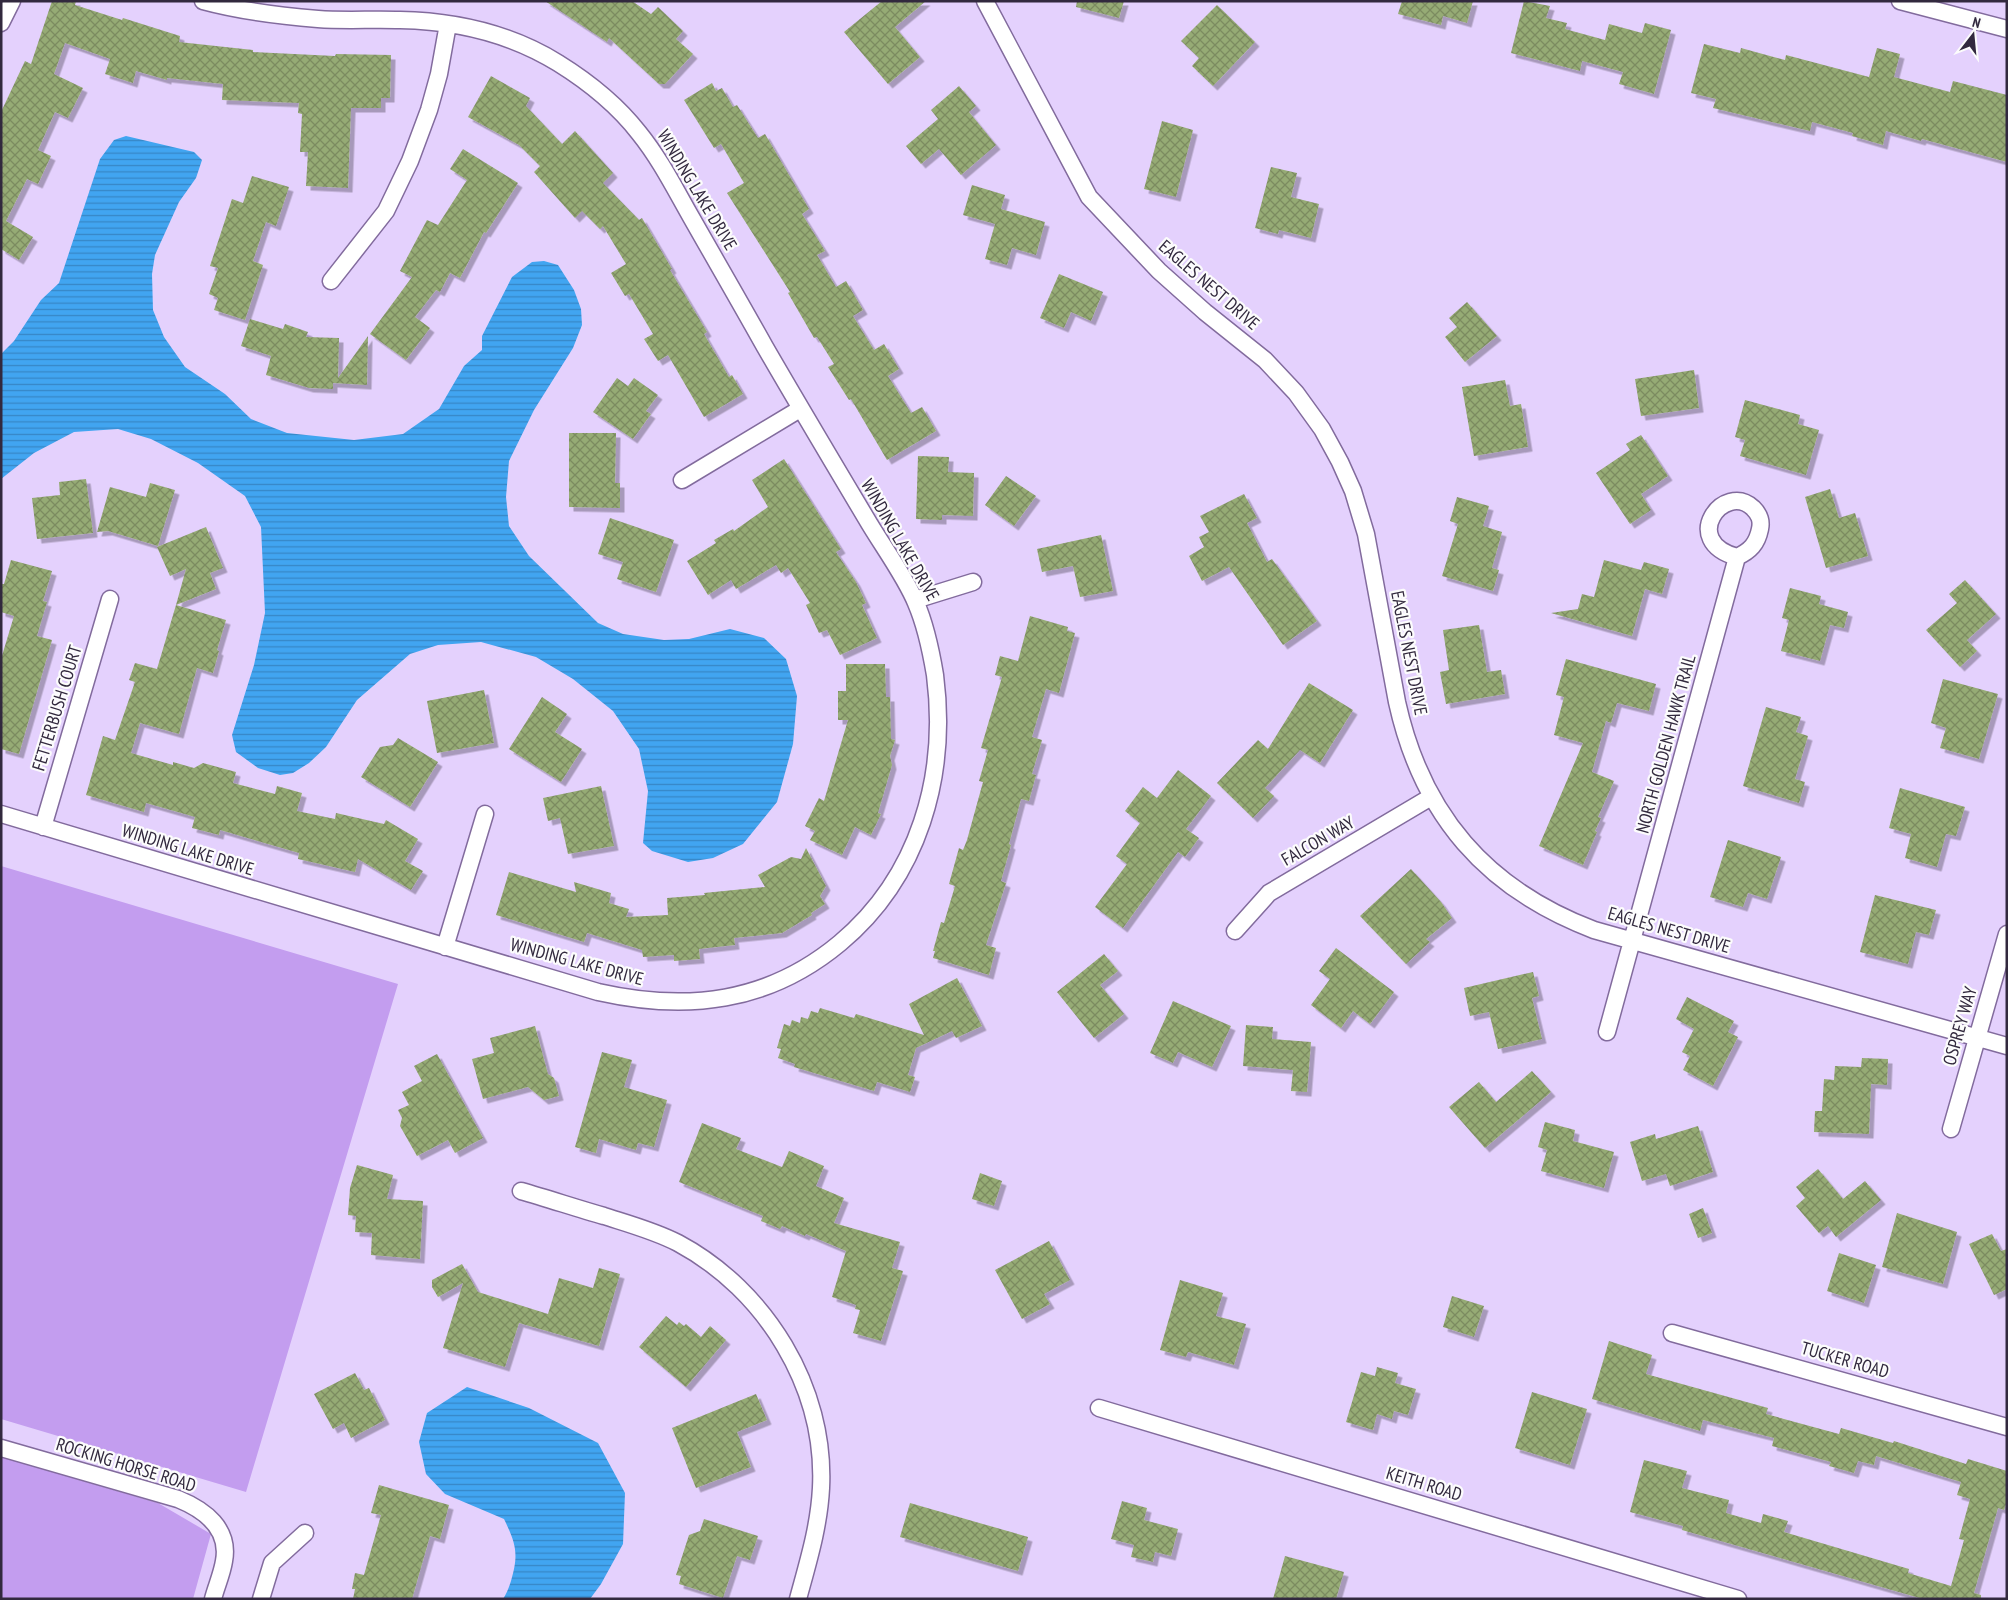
<svg xmlns="http://www.w3.org/2000/svg" width="2008" height="1600" viewBox="0 0 2008 1600" font-family="'PT Sans Narrow',sans-serif">
<defs>
<pattern id="water-rules" width="6" height="5" patternUnits="userSpaceOnUse" patternTransform="scale(1.25)"><rect width="6" height="5" fill="#41a5f1"/><path d="M0 2.5h6" fill="none" stroke="#3786c5"/></pattern>
<pattern id="building-cross-hatch" width="8" height="8" patternUnits="userSpaceOnUse" patternTransform="scale(1.25)"><rect width="8" height="8" fill="#96ab74"/><path d="M0 0l8 8M0 8l8-8" fill="none" stroke="#7b8b61"/></pattern>
<filter id="shadow"><feDropShadow dx="4.5" dy="4.5" stdDeviation="0" flood-color="#0004"/></filter>
</defs>
<rect width="100%" height="100%" fill="#e4d1fd"/>
<path fill="#c39def" d="M1,866L398,984L246,1492L1,1419Z
M1,1457L158,1503L211,1534L193,1599H1Z"/>
<path fill="url(#water-rules)" d="M126,136L194,152L202,160L196,178L179,202L155,255L152,274L153,310L164,337L185,367L225,394L251,419L287,433L354,440L403,434L439,409L464,366L482,350V336L512,277L532,262L544,261L558,265L574,290L581,309L582,325L573,348L534,410L509,461L506,497L509,526L529,556L598,623L623,634L664,640L689,639L730,629L764,638L786,659L797,696L793,744L777,802L743,844L713,858L688,862L652,851L643,843L648,791L639,749L613,711L573,679L536,657L481,642L438,645L410,654L357,700L326,747L309,763L293,773L280,775L258,768L236,752L232,735L254,665L265,613L261,527L245,496L198,463L151,439L118,429L74,432L34,453L1,479V354L14,341L41,300L59,283L100,159L114,140Z
M467,1387L529,1408L598,1443L625,1493L623,1544L601,1584L590,1599H503C507,1593 509,1587 511,1581C519,1554 516,1544 504,1519L445,1494L426,1474L419,1442L427,1413Z"/>
<path fill="url(#building-cross-hatch)" filter="url(#shadow)" d="M52,1H76L75,5L122,20L123,18L180,36L179,42L253,50V52L335,56L336,54L391,55L390,98H381V108H351L348,188L306,186L308,152H300L302,114L298,113L299,103L222,100L223,84L167,78V80L136,71L133,83L105,74L110,59L65,43L54,74L83,88L68,118L55,112L38,150L51,156L38,184L27,179L6,221L33,237L19,260L1,249V112L25,61L31,64Z
M545,1H632L651,14L658,7L683,31L676,39L693,54L665,84H659L609,38L607,42Z
M882,1H926L895,27L920,57L888,84L844,32Z
M1077,1H1124L1119,18L1076,7Z
M1402,1H1473L1467,23L1443,16L1441,25L1398,14Z
M1524,1L1550,6L1546,18L1567,23L1565,29L1605,40L1609,24L1642,33L1645,23L1671,30L1654,94L1619,84L1623,72L1582,61L1580,71L1511,53Z
M1217,5L1255,42L1213,86L1192,66L1199,58L1181,41Z
M1704,44L1740,53L1741,48L1785,60L1786,55L1869,77L1877,48L1900,54L1894,77L1950,92L1953,81L2007,95V162L1922,139L1921,141L1886,131L1883,145L1852,136L1853,133L1812,122L1810,131L1713,108L1716,99L1691,93Z
M491,76L530,98L526,106L562,144L575,131L613,173L603,183L639,220L642,218L672,269L670,270L707,332L704,334L729,377L732,375L743,394L704,417L668,355L658,361L644,339L653,334L629,294L625,296L611,273L626,264L603,226L600,229L582,211L575,218L534,172L540,166L519,145L468,117Z
M712,83L716,91L722,88L733,107L737,105L758,138L765,134L809,209L802,214L825,251L817,255L836,287L846,281L863,310L853,316L874,350L884,344L899,369L888,376L911,413L922,407L936,431L887,460L851,399L849,400L828,367L834,364L817,337L814,338L788,293L790,292L727,193L744,183L721,144L714,148L684,100Z
M959,86L976,106L969,112L996,145L961,175L939,149L921,164L906,146L938,119L931,110Z
M1162,121L1193,130L1176,197L1144,189Z
M463,149L518,183L486,233L484,232L460,278L450,273L440,292L436,290L415,317L430,328L406,360L370,334L412,277L400,271L427,220L438,225L467,180L450,169Z
M1271,167L1297,173L1291,197L1319,204L1311,238L1279,230L1278,234L1255,228Z
M252,176L289,187L276,226L266,222L253,261L263,265L245,320L214,310L218,298L209,294L218,268L210,266L232,199L243,203Z
M972,185L1005,195L1001,209L1045,222L1036,255L1012,248L1007,265L985,259L995,224L963,215Z
M1059,274L1103,292L1091,321L1071,312L1064,328L1040,318Z
M1467,302L1497,336L1465,362L1445,337L1457,327L1449,318Z
M250,319L283,329L285,324L308,332L306,337L339,338L338,378L368,336L367,385L333,383V389L309,388L266,375L271,356L241,346Z
M1694,370L1699,408L1641,416L1635,379Z
M617,378L628,386L634,378L658,395L646,411L651,414L633,439L593,412Z
M1505,380L1510,406L1521,404L1528,447L1474,456L1462,387Z
M1745,400L1800,415L1798,424L1819,430L1806,475L1740,456L1745,440L1735,437Z
M569,433H616L615,483H620V508L569,507Z
M1641,435L1668,476L1641,494L1651,510L1630,524L1596,473L1630,450L1626,444Z
M918,456L949,457L948,472L974,473L973,516L942,515V520L916,519Z
M784,459L841,549L836,552L856,582L866,603L862,605L877,638L840,655L827,630L819,633L806,605L810,603L788,568L781,573L776,565L736,589L731,580L708,595L687,561L716,543L714,540L733,529L734,531L768,507L752,480Z
M1006,476L1036,496L1014,526L985,505Z
M86,479L93,533L37,539L32,498L60,495L59,482Z
M150,483L175,490L158,546L108,531L97,532L110,487L146,497Z
M1830,489L1839,518L1855,513L1868,556L1826,568L1805,497Z
M1244,494L1257,518L1247,523L1267,562L1272,559L1317,621L1283,645L1229,567L1202,581L1189,556L1204,547L1199,537L1209,532L1200,516Z
M1457,497L1489,506L1483,526L1502,532L1492,568L1499,570L1493,591L1442,576L1458,524L1450,521Z
M610,518L674,540L656,592L617,579L623,562L598,554Z
M206,527L223,568L210,573L216,589L176,605L186,569L170,576L157,547Z
M1101,535L1113,591L1080,597L1073,566L1042,572L1037,549Z
M11,560L52,571L43,601L47,602L37,636L52,640L19,754L1,749V659L14,616L1,612V584H4Z
M1604,560L1641,570L1644,562L1669,569L1662,594L1645,589L1632,636L1551,613L1578,609L1582,594L1594,597Z
M1965,580L1996,614L1967,640L1977,651L1960,667L1926,630L1957,603L1949,594Z
M1790,588L1821,596L1819,604L1848,612L1844,628L1830,625L1820,661L1781,651L1789,620L1782,618Z
M176,605L226,620L217,650L219,651L213,673L197,668L179,734L140,723L131,753L173,765V762L194,768L203,763L236,772L233,783L275,794L277,786L302,793L297,811L335,819L336,813L384,824L386,820L418,839L405,861L423,871L411,890L358,859L355,872L298,859L299,853L220,830L219,835L192,828L195,817L146,803L144,812L86,795L103,736L115,740L135,682L129,680L135,663L157,669Z
M1030,616L1068,627L1067,631L1075,633L1059,693L1046,689L1032,737L1042,740L1032,774L1036,775L1029,801L1021,799L1009,844L1011,845L1001,881L1006,883L986,945L996,948L989,975L933,958L935,951H933L941,922L944,923L955,886L949,884L959,848L963,850L967,840L983,782L979,781L988,750L981,748L1002,677L995,675L1000,656L1018,661Z
M1479,625L1487,672L1501,670L1505,694L1446,704L1440,672L1449,670L1443,630Z
M1566,659L1656,684L1649,711L1617,703L1611,723L1606,721L1592,772L1614,781L1598,817L1601,818L1595,831L1597,832L1583,865L1539,846L1583,743L1554,735L1564,697L1556,695Z
M846,664H885L886,697H890L891,739L895,740L890,756L892,765L878,813L881,814L871,835L855,827L842,855L810,840L815,831L805,826L819,798L824,801L848,720H838V691H846Z
M1943,679L1998,694L1979,759L1940,748L1946,728L1931,723Z
M1309,683L1353,710L1320,763L1300,750L1265,788L1274,796L1253,818L1217,783L1258,740L1268,749Z
M484,690L494,743L437,753L427,701Z
M542,697L567,714L555,732L582,749L561,782L509,749Z
M1766,707L1801,717L1796,732L1808,736L1795,779L1805,782L1799,803L1743,786Z
M398,738L438,762L410,807L361,777L380,747L393,745Z
M1178,770L1211,796L1186,829L1199,838L1185,857L1178,852L1123,928L1095,907L1127,864L1116,856L1140,823L1125,811L1143,787L1157,798Z
M601,786L614,846L568,854L560,818L548,821L543,798Z
M1900,788L1965,807L1956,836L1946,834L1937,867L1905,858L1911,834L1889,828Z
M1728,840L1781,857L1767,899L1748,893L1743,907L1710,897Z
M806,848L826,886L820,896L825,904L811,913L812,915L782,933L734,938L735,945L699,949L700,959L674,961V955L643,957L642,950L587,933L584,942L496,915L509,872L576,892L574,882L611,893L609,903L629,909L626,917L668,915L667,898L705,895L704,893L765,887L758,875L791,857L801,859Z
M1411,869L1441,902L1452,918L1426,939L1430,942L1406,964L1360,916Z
M1875,895L1936,910L1929,935L1916,932L1908,964L1860,952Z
M1336,948L1394,992L1370,1024L1353,1011L1341,1028L1311,1005L1330,979L1319,971Z
M1104,954L1118,971L1100,985L1124,1014L1094,1038L1057,992Z
M1533,972L1539,996L1532,998L1542,1039L1498,1049L1489,1012L1470,1016L1464,988Z
M957,978L982,1026L956,1038L952,1031L916,1048L908,1075L915,1077L910,1092L877,1082L874,1091L794,1067L795,1064L778,1058L781,1049L777,1048L784,1024L790,1026L792,1020L800,1023L801,1017L808,1019L811,1011L818,1013L820,1008L854,1018L856,1014L924,1035L909,1004Z
M1687,997L1734,1021L1728,1032L1738,1037L1713,1086L1683,1070L1690,1056L1682,1052L1694,1029L1676,1019Z
M1173,1001L1231,1026L1212,1067L1178,1052L1173,1063L1150,1053Z
M1246,1025L1273,1027L1272,1039L1311,1042L1307,1092L1291,1091L1293,1070L1243,1066Z
M535,1026L548,1074L554,1078L559,1096L544,1100L528,1087L483,1099L472,1059L494,1053L490,1038Z
M602,1052L632,1060L624,1087L667,1100L654,1147L638,1143L636,1150L599,1139L596,1153L575,1147Z
M437,1054L483,1138L455,1153L448,1140L417,1156L400,1126L402,1118L398,1110L409,1105L402,1092L422,1081L414,1066Z
M1862,1058L1888,1059L1887,1085L1871,1084L1869,1134L1814,1132L1815,1111H1822L1824,1079L1834,1080L1835,1066L1861,1067Z
M1532,1071L1551,1092L1485,1148L1449,1107L1479,1082L1496,1102Z
M1545,1122L1575,1130L1573,1141L1614,1152L1604,1188L1541,1171L1547,1150L1538,1147Z
M702,1123L741,1138L736,1149L782,1167L789,1151L824,1166L816,1186L844,1198L834,1223L900,1242L892,1268L903,1271L881,1341L853,1333L860,1310L855,1309L856,1305L832,1297L846,1251L806,1234L805,1236L782,1226L780,1229L761,1221L763,1216L679,1182Z
M1698,1126L1713,1172L1670,1186L1666,1174L1642,1181L1630,1142L1655,1134L1656,1139Z
M357,1165L393,1175L387,1199L423,1201L420,1259L371,1255L372,1233L355,1232L356,1216L348,1215L350,1188Z
M1818,1169L1843,1199L1865,1181L1881,1200L1836,1237L1828,1226L1819,1233L1796,1206L1805,1198L1796,1187Z
M980,1173L1002,1181L994,1206L972,1199Z
M1703,1208L1712,1233L1698,1238L1689,1214Z
M1897,1213L1957,1232L1943,1284L1882,1267Z
M1992,1234L2001,1251L2007,1249V1289L1994,1295L1969,1244Z
M1049,1241L1070,1280L1044,1294L1050,1304L1022,1319L995,1270Z
M1839,1253L1876,1265L1864,1303L1827,1291Z
M462,1264L478,1292L548,1314L559,1278L593,1288L599,1268L620,1274L599,1346L519,1323L505,1367L443,1348L463,1283L438,1297L432,1287V1280Z
M1180,1280L1223,1293L1216,1316L1246,1324L1234,1365L1188,1352L1186,1357L1160,1350Z
M1452,1296L1484,1306L1474,1337L1443,1327Z
M666,1316L677,1325L679,1322L684,1326L686,1324L701,1337L710,1326L726,1340L686,1387L639,1347Z
M1609,1341L1652,1355L1646,1374L1768,1408L1766,1414L1839,1434L1841,1428L1893,1443L1894,1441L1966,1464L1968,1459L2007,1471V1501L2004,1510L1998,1508L1974,1593L1981,1595V1599H1923L1682,1530L1683,1526L1630,1512L1644,1460L1687,1471L1682,1488L1729,1500L1726,1513L1761,1523L1763,1514L1788,1521L1784,1532L1909,1569L1908,1573L1951,1586L1964,1540L1959,1539L1970,1499L1957,1495L1961,1482L1876,1456L1874,1465L1858,1461L1854,1473L1829,1466L1831,1462L1772,1446L1774,1438L1703,1420L1700,1431L1592,1399Z
M1377,1367L1398,1373L1395,1383L1416,1389L1408,1415L1394,1411L1392,1419L1377,1414L1373,1430L1346,1422L1361,1372L1375,1376Z
M355,1373L364,1390L369,1388L385,1420L351,1438L344,1423L333,1429L314,1394Z
M1532,1392L1587,1409L1570,1465L1515,1448Z
M756,1394L767,1420L737,1432L751,1467L696,1488L672,1428Z
M379,1485L449,1505L440,1539L430,1536L412,1599H353L355,1589H352L355,1573L364,1575L381,1515L371,1513Z
M1122,1501L1147,1508L1144,1520L1178,1529L1171,1556L1155,1552L1153,1562L1131,1557L1134,1545L1111,1539Z
M910,1503L1028,1537L1018,1571L900,1537Z
M704,1519L758,1536L750,1560L737,1556L723,1598L679,1584L681,1576L676,1575L689,1535L700,1531Z
M1285,1556L1344,1572L1336,1599H1273Z"/>
<g fill="none" stroke-linecap="round" stroke-linejoin="round">
<defs>
<path id="street" d="M985,1L1089,197L1159,271L1205,312L1265,360L1296,393L1322,429L1340,462L1353,491L1366,534L1397,702C1422,815 1486,889 1594,930L2007,1046
M1900,1L2007,29
M1,23L12,1
M331,281L386,211L410,161L429,110L439,74L448,24
M682,480L800,409
M915,600L973,582
M1,814L598,992C687,1012 768,1003 840,943C919,877 948,776 935,675C931,651 926,626 916,603C905,576 881,544 866,518C832,461 798,404 765,347C741,304 716,261 691,217C675,189 660,159 639,133C618,106 587,81 558,63C511,34 455,21 400,20C373,19 345,21 318,19C280,16 240,11 203,1
M43,827L110,599
M1235,931L1269,893L1431,797
M445,947L485,814
M1607,1032L1737,557C1679,541 1724,481 1753,508C1759,514 1762,520 1760,529C1757,544 1750,551 1737,557
M1951,1129L2007,934
M521,1191C549,1199 576,1208 604,1216C629,1224 655,1231 678,1243C766,1290 826,1388 821,1488C819,1527 808,1562 798,1599
M1672,1333L2007,1427
M1099,1408L1738,1599
M1,1448L178,1499C205,1510 230,1529 224,1561C222,1574 216,1587 213,1599
M261,1599L272,1563L305,1533"/>
</defs>
<use href="#street" stroke="#826b9d" stroke-width="19"/>
<use href="#street" stroke="#fff" stroke-width="16"/>
</g>
<g text-anchor="middle" stroke-width="4.5" stroke-linejoin="round" paint-order="stroke">
<g font-size="18" fill="#32293e" stroke="#fcfcfc">
<text transform="translate(697 190) rotate(59)" y="6">WINDING LAKE DRIVE</text>
<text transform="translate(1209 285) rotate(41)" y="6">EAGLES NEST DRIVE</text>
<text transform="translate(900 540) rotate(60)" y="6">WINDING LAKE DRIVE</text>
<text transform="translate(1409 653) rotate(79)" y="6">EAGLES NEST DRIVE</text>
<text transform="translate(57 708) rotate(-73)" y="6">FETTERBUSH COURT</text>
<text transform="translate(1666 744) rotate(-75)" y="6">NORTH GOLDEN HAWK TRAIL</text>
<text transform="translate(1318 841) rotate(-30)" y="6">FALCON WAY</text>
<text transform="translate(188 850) rotate(17)" y="6">WINDING LAKE DRIVE</text>
<text transform="translate(1669 930) rotate(16)" y="6">EAGLES NEST DRIVE</text>
<text transform="translate(577 962) rotate(15)" y="6">WINDING LAKE DRIVE</text>
<text transform="translate(1960 1026) rotate(-74)" y="6">OSPREY WAY</text>
<text transform="translate(1845 1360) rotate(16)" y="6">TUCKER ROAD</text>
<text transform="translate(126 1465) rotate(17)" y="6">ROCKING HORSE ROAD</text>
<text transform="translate(1424 1484) rotate(17)" y="6">KEITH ROAD</text>
</g>
</g>
<rect width="2008" height="1600" fill="none" stroke="#32293e" stroke-width="5"/>
<g transform="translate(1973 35) rotate(16)" stroke="#fcfcfc" stroke-width="4" paint-order="stroke">
<path d="M0-4L9 19L0 12L-9 19Z" fill="#32293e"/>
<text y="-8" font-size="14" font-weight="bold" text-anchor="middle" fill="#32293e">N</text>
</g>
</svg>
